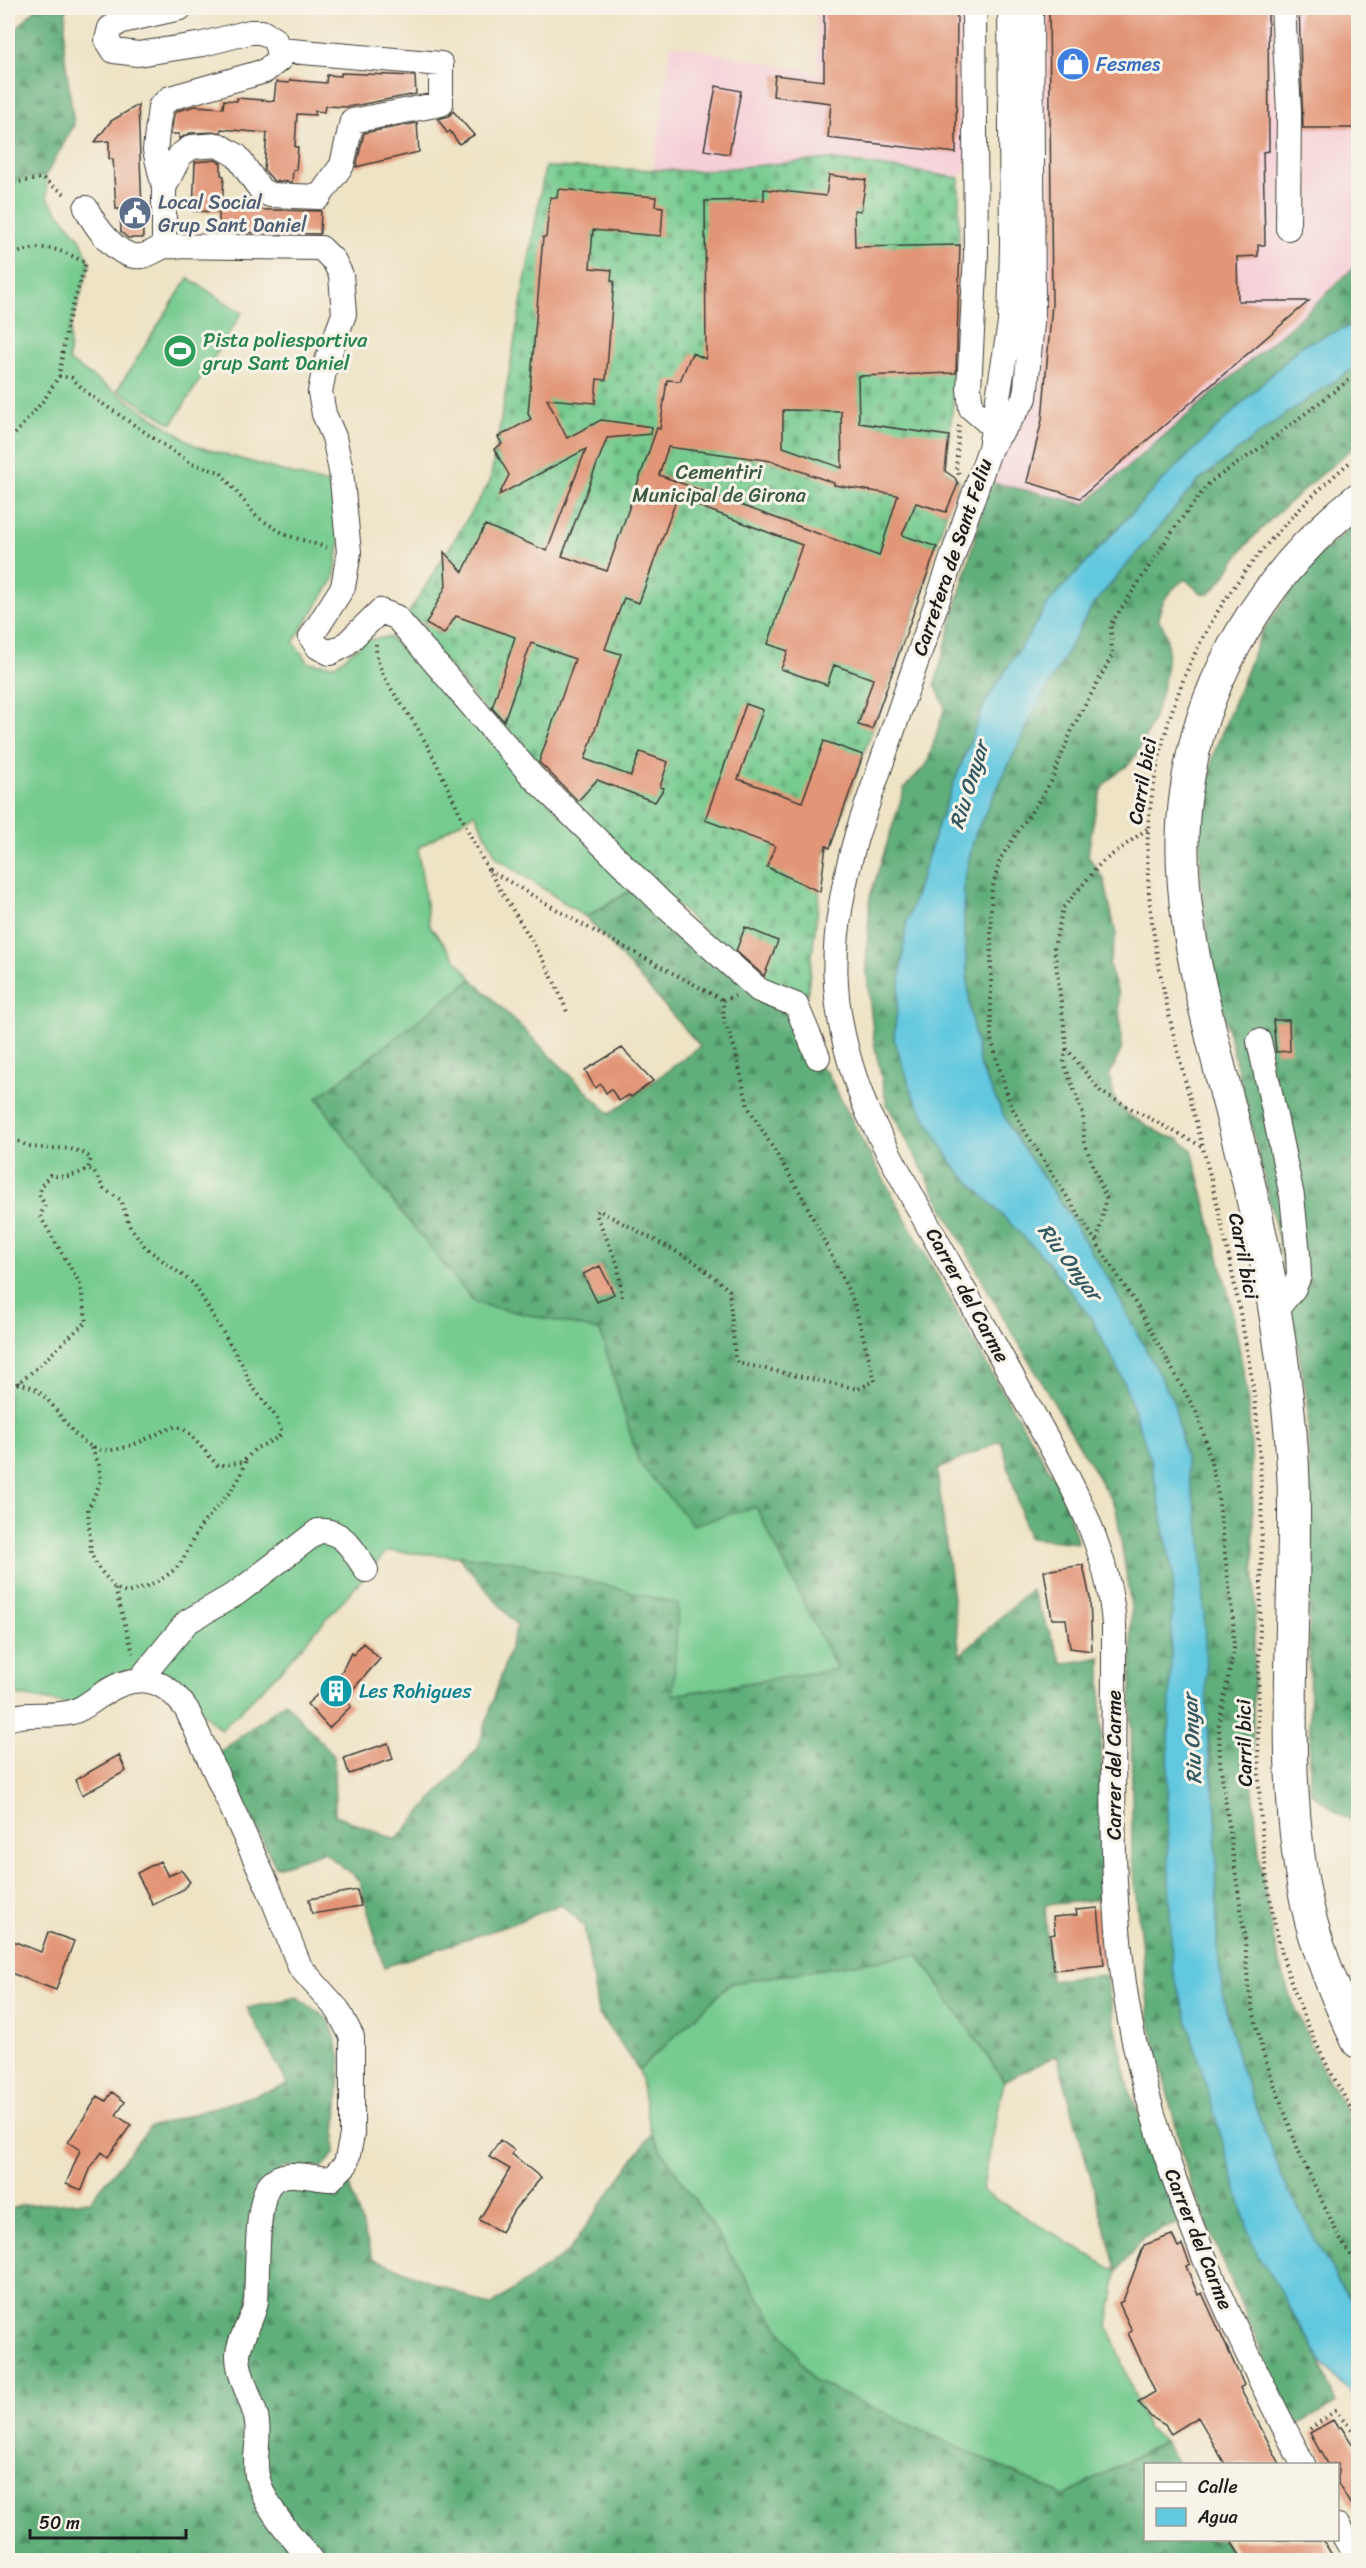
<svg xmlns="http://www.w3.org/2000/svg" width="1366" height="2568" viewBox="0 0 1366 2568" font-family="Sriracha,sans-serif">
<defs>
<pattern id="forest-firs" width="22" height="20" patternUnits="userSpaceOnUse" patternTransform="scale(1.5)"><rect width="22" height="20" fill="#60af7a"/><path d="M5 1l3.5 6h-7zM16 11l3.5 6h-7z" fill="#4e8e63"/></pattern>
<pattern id="cemetery-stones" width="16" height="16" patternUnits="userSpaceOnUse" patternTransform="scale(1.5)"><rect width="16" height="16" fill="#76cb8f"/><path d="M2 7V4a2 2 0 0 1 4 0v3zM10 15v-3a2 2 0 0 1 4 0v3z" fill="#66ae7b"/></pattern>
</defs>
<rect width="100%" height="100%" fill="#f7f3e8"/>
<filter id="ink" filterUnits="userSpaceOnUse"><feTurbulence type="fractalNoise" baseFrequency=".0167" numOctaves="2"/><feDisplacementMap in="SourceGraphic" scale="12" xChannelSelector="R" yChannelSelector="G"/><feConvolveMatrix kernelMatrix="1 2 1 2 8 2 1 2 1" color-interpolation-filters="sRGB"/></filter>
<filter id="wash" filterUnits="userSpaceOnUse"><feTurbulence type="fractalNoise" baseFrequency=".008" numOctaves="4" result="noise"/><feDisplacementMap in="SourceGraphic" scale="24" xChannelSelector="R" yChannelSelector="G"/><feGaussianBlur stdDeviation="1.35" result="paint"/><feColorMatrix in="noise" values="0 0 0 0 0 0 0 0 0 0 0 0 0 0 0 0 0 1.4 0 .05"/><feComposite in="paint" operator="in"/></filter>
<g filter="url(#wash)">
<rect width="100%" height="100%" fill="#eee3c5"/>
<path fill="#f6cfd7" d="M815,8H969V166L959,178L830,159L699,171L653,170L671,44L819,73Z
M1023,8H1358V263L1317,303L1085,505L991,482L1015,395L1025,317Z"/>
<path fill="#76cb8f" stroke="#497456" stroke-width="1.5" d="M46,175L47,198L81,240L90,264L70,330L69,361L196,446L334,486L341,532L334,579L293,642L309,663L335,665L367,640L389,637L633,889L586,917L497,858L475,813L418,848L429,925L472,979L318,1098L475,1303L600,1330L639,1463L756,1507L837,1669L673,1695L508,1560L387,1551L279,1672L221,1730L165,1676L67,1704L21,1696L8,1689V180Z
M188,278L242,313L172,424L117,390Z
M918,1954L1004,2081L982,2191L1117,2272L1108,2326L1147,2428L1164,2441L1064,2496L814,2381L651,2134L639,2070L731,1983Z"/>
<path fill="url(#forest-firs)" stroke="#3e664b" stroke-width="1.5" d="M36,8L66,9L64,49L74,125L46,175L8,180V38Z
M1358,263V323L1302,345L1160,483L1051,600L985,703L939,822L906,925L894,1038L1046,1260L1091,1318L1122,1377L1151,1460L1173,1575L1167,1813L1289,2308L1320,2359L1336,2404L1293,2427L1190,2183L1150,2023L1132,1859L1131,1607L1116,1508L991,1296L887,1104L874,1042L866,966L870,897L905,787L927,764L945,707L935,684L990,482L1085,504L1317,303Z
M1358,365V443C1322,475 1281,506 1248,543C1234,559 1224,581 1209,594L1201,593L1185,579C1171,589 1158,603 1159,621C1183,646 1151,739 1130,763C1123,770 1112,775 1105,784C1096,797 1090,839 1088,856L1104,879L1116,935L1109,965L1118,993L1122,1048L1109,1076L1116,1102L1129,1115L1166,1136L1178,1139L1192,1150L1231,1304L1247,1390L1251,1447L1255,1592L1252,1781L1259,1853L1272,1934L1288,1991L1316,2056L1358,2134V2307L1341,2287L1283,2180L1239,2064L1223,1996L1217,1944L1216,1810L1174,1403L1110,1282L1063,1206L1012,1132L980,1067L970,1009L964,933V880L975,834L1034,712L1092,606L1197,482L1281,417Z
M1358,521V1822L1342,1816L1310,1792L1308,1404L1278,1236L1210,956L1201,887L1200,833L1213,755L1261,634L1311,562Z
M633,889L793,1009L816,1063L827,1072L863,1142L988,1367L1062,1491L1078,1543L1028,1538L1001,1440L937,1470L960,1655L1031,1589L1063,1664L1101,1657L1102,1899L1045,1905L1050,1980L1105,1975L1129,2089L1181,2222L1143,2237L1117,2272L1057,2055L1004,2081L918,1954L731,1983L639,2070L598,2013L584,1926L561,1904L509,1925L384,1967L359,1880L324,1852L276,1867L219,1753L285,1702L334,1756L335,1815L396,1840L478,1748L517,1626L458,1556L508,1560L678,1604L673,1695L837,1669L756,1507L693,1525L639,1463L600,1331L475,1303L373,1177L317,1098L472,979L610,1114L700,1046L586,917Z
M297,1997L330,2021L341,2058L335,2152L324,2167H282L251,2236L246,2426L299,2560H8V2210L23,2205L90,2201L150,2127L288,2085L247,2008Z
M651,2134L814,2381L1064,2496L1164,2441L1178,2464H1146V2540H1223L1235,2560H319L276,2501L264,2472L243,2360L269,2206L278,2187L290,2183L348,2182L373,2258L490,2306L568,2252Z"/>
<path fill="url(#cemetery-stones)" stroke="#497456" stroke-width="1.5" d="M830,159L959,178L958,346H961V360H958L945,471L959,480L955,494H952L925,582L830,848L827,847L824,856L807,996L760,983L534,771L422,634L425,624L407,616L490,482L545,167L699,171Z"/>
<path fill="#62c8df" stroke="#3f727e" stroke-width="1.5" d="M1358,323V365L1281,417L1197,482L1092,606L1034,712L975,834L964,880V933L970,1009L980,1067L1012,1132L1063,1206L1110,1282L1174,1403L1202,1541L1208,1747L1216,1810L1217,1944L1223,1996L1239,2064L1283,2180L1341,2287L1358,2307V2402L1320,2359L1253,2246L1172,1968L1167,1813L1173,1575L1151,1460L1122,1377L1091,1318L1046,1260L954,1166L913,1096L894,1038L906,925L939,822L985,703L1051,600L1160,483L1302,345Z"/>
<g id="blocks">
<path fill="#e29577" fill-rule="evenodd" d="M824,8H957L956,153L828,138L831,103L773,96L775,75L824,81Z
M1049,8H1268L1269,151L1263,152L1265,245H1258V256L1237,257L1238,301H1309L1080,498L1027,482L1042,420L1052,304Z
M1299,8H1359V128H1303Z
M341,73L415,76L416,94L348,107L325,106L324,112L315,111V115L297,114L295,147H298L296,170H293L292,182L274,181L264,170L267,133L221,129V132L190,133L179,139V134H171L174,114L177,111L195,106L223,108L224,100L237,101V98L274,101L276,82L289,83L290,80L326,83L327,75L341,76Z
M716,86L741,91L729,154L704,150Z
M138,105L143,238H128L121,232L120,209H116L113,159H109V141L95,142L111,121Z
M453,111L474,135L459,144L450,131L447,133L438,119L449,116Z
M417,123L419,152L356,167L364,133Z
M215,160L221,163V175L224,176L222,209L321,211L320,234L219,232V212L193,211L195,162Z
M829,175L866,180L861,211L854,210L855,247L960,245L956,373L858,376L859,423L949,436L945,471L955,478L958,484L946,512L916,503L902,535L937,547L872,729L858,725L873,679L834,665L827,685L781,669L788,651L768,644L802,545L677,498L639,603L624,598L605,649L621,654L585,759L631,776L640,752L668,762L660,787L664,788L655,802L597,780L578,801L539,762L575,659L531,643L504,721L492,708L515,637L456,616L444,634L426,624L446,586L444,552L463,572L485,525L547,551L586,449L499,495L509,475L494,449L502,444L498,437L531,419L528,414L543,237H546L550,197L557,198L558,189L621,194L656,197L655,206L663,207L661,236L593,230L590,268L612,270L611,281H614L606,380L597,379L595,403L547,399L567,438L601,420L652,427L651,434L607,438L562,556L607,571L657,428L660,429L667,380L680,381L692,353L706,359L705,201L764,200V189L826,196ZM783,410L841,411L842,468L783,447ZM668,447L772,461L834,483V485L898,495L879,556L659,475Z
M746,704L763,710L738,779L802,802L824,741L863,755L830,848L826,846L820,892L767,867L775,846L705,820Z
M745,927L778,941L764,976L736,951Z
M1273,1020H1289L1290,1051L1276,1052Z
M622,1048L653,1081L631,1097L629,1095L619,1101L611,1089L606,1093L601,1084L595,1088L585,1070Z
M600,1266L614,1294L597,1302L583,1274Z
M1083,1565L1090,1598L1092,1651L1070,1648L1066,1619H1052L1044,1571Z
M363,1643L380,1659L344,1699L351,1706L329,1728L307,1704L341,1673L351,1653L353,1655Z
M388,1743L393,1759L349,1774L344,1758Z
M119,1755L126,1771L82,1795L75,1780Z
M160,1861L168,1876L181,1870L190,1882L182,1890L153,1905L137,1873Z
M357,1890L361,1906L312,1914L309,1899Z
M1098,1908L1104,1965L1054,1970L1050,1935L1055,1934L1053,1917L1077,1915L1076,1910Z
M48,1932L74,1941L56,1990L8,1972V1939L41,1952Z
M112,2092L125,2102L116,2115L131,2125L108,2157L102,2152L91,2167L82,2190L66,2184L80,2150L68,2142L98,2096L106,2101Z
M500,2140L514,2150L512,2154L541,2178L514,2210L501,2232L479,2220L510,2169L489,2157Z
M1172,2235L1178,2247L1182,2245L1190,2264L1186,2266L1198,2295L1202,2293L1244,2385L1240,2388L1280,2464H1225L1198,2417L1171,2434L1165,2425L1151,2417L1138,2402L1155,2392L1128,2333L1132,2331L1119,2303L1123,2301L1144,2245Z
M1333,2420L1338,2428L1341,2427L1359,2454V2518L1338,2484V2464H1327L1310,2433Z
M1230,2540H1323L1335,2560H1243Z"/>
</g>
</g>
<g filter="url(#ink)">
<use href="#blocks" fill-opacity="0" stroke="#3c3a35" stroke-width="1.5"/>
<g fill="none" stroke-linecap="round" stroke-linejoin="round">
<defs>
<path id="minor" d="M974,8L976,254L969,389L971,408L993,427
M1010,8L1012,245L1010,323L990,448L857,834C827,939 826,1011 868,1113C914,1204 966,1292 1015,1382C1057,1458 1108,1536 1114,1625C1115,1763 1105,1905 1134,2041C1167,2190 1233,2330 1303,2464
M1283,8L1289,111L1288,228
M164,188L180,155L192,147L218,145L237,156L260,189L270,195L319,197L342,165L352,121L441,104V64L280,50
M86,208C95,226 118,260 142,256C149,255 158,249 164,246L321,248L334,261L341,275L344,314L325,366L320,392L324,414L334,437L341,471L349,552L343,587L311,637L318,647L330,653L344,646L380,611L396,617L532,776L664,905L759,990L796,1005L818,1057
M164,246V188L155,150L160,107L170,98L265,71L280,59L275,40L262,32H250L203,44L138,54L114,51L107,40L110,28L122,21L180,8
M993,444L1025,398L1033,312L1031,8
M1259,1041L1292,1196L1298,1254L1299,1276L1294,1288L1275,1311
M140,1679L187,1622L237,1593L318,1531C343,1529 354,1551 366,1570
M8,1719C28,1711 51,1718 72,1712C84,1709 93,1700 104,1693C138,1671 165,1678 187,1710L269,1889L300,1967L338,2010L352,2037V2135L346,2164L331,2179C313,2179 284,2167 270,2184C255,2202 258,2275 256,2301C254,2319 237,2341 238,2357C239,2378 251,2397 256,2417C261,2437 253,2457 257,2476C264,2507 292,2536 311,2560
M1338,2526L1358,2560"/>
<path id="major" d="M1358,499C1267,571 1201,677 1186,793C1173,886 1197,977 1219,1066C1240,1147 1262,1229 1275,1312C1285,1376 1294,1442 1294,1507C1295,1640 1278,1791 1311,1921C1322,1962 1339,2003 1358,2042"/>
</defs>
<use href="#minor" stroke="#3c3a35" stroke-width="26"/>
<use href="#major" stroke="#3c3a35" stroke-width="34"/>
<path stroke="#3c3a35" stroke-width="4" stroke-dasharray="1.5 4.5" stroke-linecap="butt" d="M8,184L41,178L68,196
M8,256C42,243 54,246 86,263L67,325L59,376L44,400L8,442
M1358,373L1263,446L1210,482L1176,526L1111,624L1112,656L1073,727L1051,782L1000,859L991,894V1039L1010,1104L1028,1136L1138,1307L1196,1412L1205,1438L1217,1488L1233,1620L1234,1648L1219,1725L1220,1762L1245,1939L1248,1986L1262,2050L1299,2152L1340,2239L1358,2266
M59,376L72,378L88,394L192,464L220,472L257,517L286,535L328,548
M1358,455C1246,551 1176,645 1152,795C1133,909 1178,1049 1206,1160C1224,1229 1238,1298 1250,1368C1282,1560 1232,1759 1281,1950C1297,2009 1326,2068 1358,2119
M959,474L956,470L959,425
M376,644C375,674 403,704 418,729C445,775 463,826 489,871C517,919 550,963 568,1015
M1147,829L1101,863L1063,908L1054,948L1067,1049L1101,1092L1203,1147
M489,870L585,926L723,1000
M1066,1049L1064,1063L1083,1114L1084,1142L1106,1198L1097,1242
M8,1135C15,1138 21,1144 29,1146C53,1152 68,1142 91,1158L88,1169C75,1175 65,1179 50,1175L42,1185L39,1195L45,1205L40,1216L80,1284L87,1322C59,1343 38,1372 8,1389
M8,1145L14,1140
M622,1297L618,1265L596,1214L598,1210L694,1261L729,1290L735,1356L738,1363L858,1389L875,1381L854,1302L801,1194L748,1107L735,1049L724,1021L723,1000L735,996
M18,1383C24,1385 30,1386 35,1389C62,1406 74,1454 112,1450C137,1447 154,1433 177,1426L188,1432L218,1466L243,1462L255,1449L279,1437L281,1431L276,1417L249,1382L242,1364L194,1284L146,1248L129,1225L121,1200L104,1189L94,1172L88,1169
M91,1448L99,1464L101,1481L88,1510L91,1553L97,1566L115,1588L126,1593C145,1588 162,1581 176,1568C186,1559 190,1543 197,1532C213,1507 240,1490 246,1459
M115,1589L133,1653
M1310,2429L1335,2411L1358,2436"/>
<use href="#minor" stroke="#fff" stroke-width="24"/>
<use href="#major" stroke="#fff" stroke-width="32"/>
</g>
</g>
<defs>
<symbol id="shop-disc" viewBox="-11 -11 22 22"><circle r="9.5" fill="#3f7fe0" stroke="#f7f3e8"/><path d="M-5-2.5h2.3a2.7 3.5 0 0 1 5.4 0H5L5.5 6h-11ZM-1.5-2.5h3a1.5 2.3 0 0 0-3 0Z" fill="#fff"/></symbol>
<symbol id="civic-disc" viewBox="-11 -11 22 22"><circle r="9.5" fill="#5c6f8a" stroke="#f7f3e8"/><path d="M-.6-6.5H3V-4.5H.6V-3L4-1V1h2V6H-6V1h2V-1L-.6-3ZM-1.2 2.5V6h2.4V2.5Z" fill="#fff"/></symbol>
<symbol id="stadium-disc" viewBox="-11 -11 22 22"><circle r="9.5" fill="#2e9e5b" stroke="#f7f3e8"/><path d="M0-5a6.5 5 0 1 0 0 10a6.5 5 0 1 0 0-10ZM-3.5-1.8h7v3.6h-7Z" fill="#fff"/></symbol>
<symbol id="building-disc" viewBox="-11 -11 22 22"><circle r="9.5" fill="#0f9aa8" stroke="#f7f3e8"/><path d="M-4-6H4V6H1V3H-1V6H-4ZM-2.5-4.3h1.7v1.8h-1.7ZM.8-4.3h1.7v1.8H.8ZM-2.5-1h1.7V.8h-1.7ZM.8-1h1.7V.8H.8Z" fill="#fff"/></symbol>
</defs>
<g fill-rule="evenodd">
<use href="#shop-disc" x="1054" y="45" width="38" height="38"/>
<use href="#civic-disc" x="116" y="194" width="38" height="38"/>
<use href="#stadium-disc" x="161" y="332" width="38" height="38"/>
<use href="#building-disc" x="317" y="1672" width="38" height="38"/>
</g>
<g text-anchor="middle" stroke-width="6" stroke-linejoin="round" paint-order="stroke">
<g font-size="20" fill="#366cbe" stroke="#f7f3e8" text-anchor="start">
<text x="1096" y="71">Fesmes</text>
</g>
<g font-size="20" fill="#4e5e75" stroke="#f7f3e8" text-anchor="start">
<text x="158" y="209">Local Social<tspan x="158" dy="23">Grup Sant Daniel</tspan></text>
</g>
<g font-size="20" fill="#27864d" stroke="#f7f3e8" text-anchor="start">
<text x="203" y="347">Pista poliesportiva<tspan x="203" dy="23">grup Sant Daniel</tspan></text>
</g>
<g font-size="20" fill="#3c5944" stroke="#f7f3e8">
<text x="719" y="479">Cementiri<tspan x="719" dy="23">Municipal de Girona</tspan></text>
</g>
<g font-size="20" fill="#1c1c1c" stroke="#f7f3e8">
<text transform="translate(952 557) rotate(-71)" y="7">Carretera de Sant Feliu</text>
<text transform="translate(1142 781) rotate(-80)" y="7">Carril bici</text>
<text transform="translate(1244 1256) rotate(79)" y="7">Carril bici</text>
<text transform="translate(968 1295) rotate(61)" y="7">Carrer del Carme</text>
<text transform="translate(1244 1743) rotate(-91)" y="7">Carril bici</text>
<text transform="translate(1114 1765) rotate(-90)" y="7">Carrer del Carme</text>
<text transform="translate(1199 2239) rotate(68)" y="7">Carrer del Carme</text>
</g>
<g font-size="20" fill="#0d838f" stroke="#f7f3e8" text-anchor="start">
<text x="359" y="1698">Les Rohigues</text>
</g>
<g font-size="21" font-style="italic" fill="#345860" stroke="#f7f3e8">
<text transform="translate(969 785) rotate(-73)" y="7">Riu Onyar</text>
<text transform="translate(1070 1262) rotate(53)" y="7">Riu Onyar</text>
<text transform="translate(1192 1739) rotate(-93)" y="7">Riu Onyar</text>
</g>
</g>
<rect width="1366" height="2568" fill="none" stroke="#f7f3e8" stroke-width="30"/>
<rect x="1144" y="2463" width="195" height="78" fill="#f7f3e8" stroke="#9f9d96" stroke-width="1.5"/>
<rect x="1156" y="2482" width="30" height="9" fill="#ffffff" stroke="#9f9d96" stroke-width="1.5"/>
<text x="1198" y="2493" font-size="18" fill="#1c1c1c">Calle</text>
<rect x="1156" y="2508" width="30" height="18" fill="#62c8df" stroke="#9f9d96" stroke-width="1.5"/>
<text x="1198" y="2523" font-size="18" fill="#1c1c1c">Agua</text>
<path d="M30 2529v9h156v-9" fill="none" stroke="#1c1c1c" stroke-width="3"/>
<text x="39" y="2529" font-size="18" fill="#1c1c1c" stroke="#f7f3e8" stroke-width="4.5" paint-order="stroke">50 m</text>
</svg>
